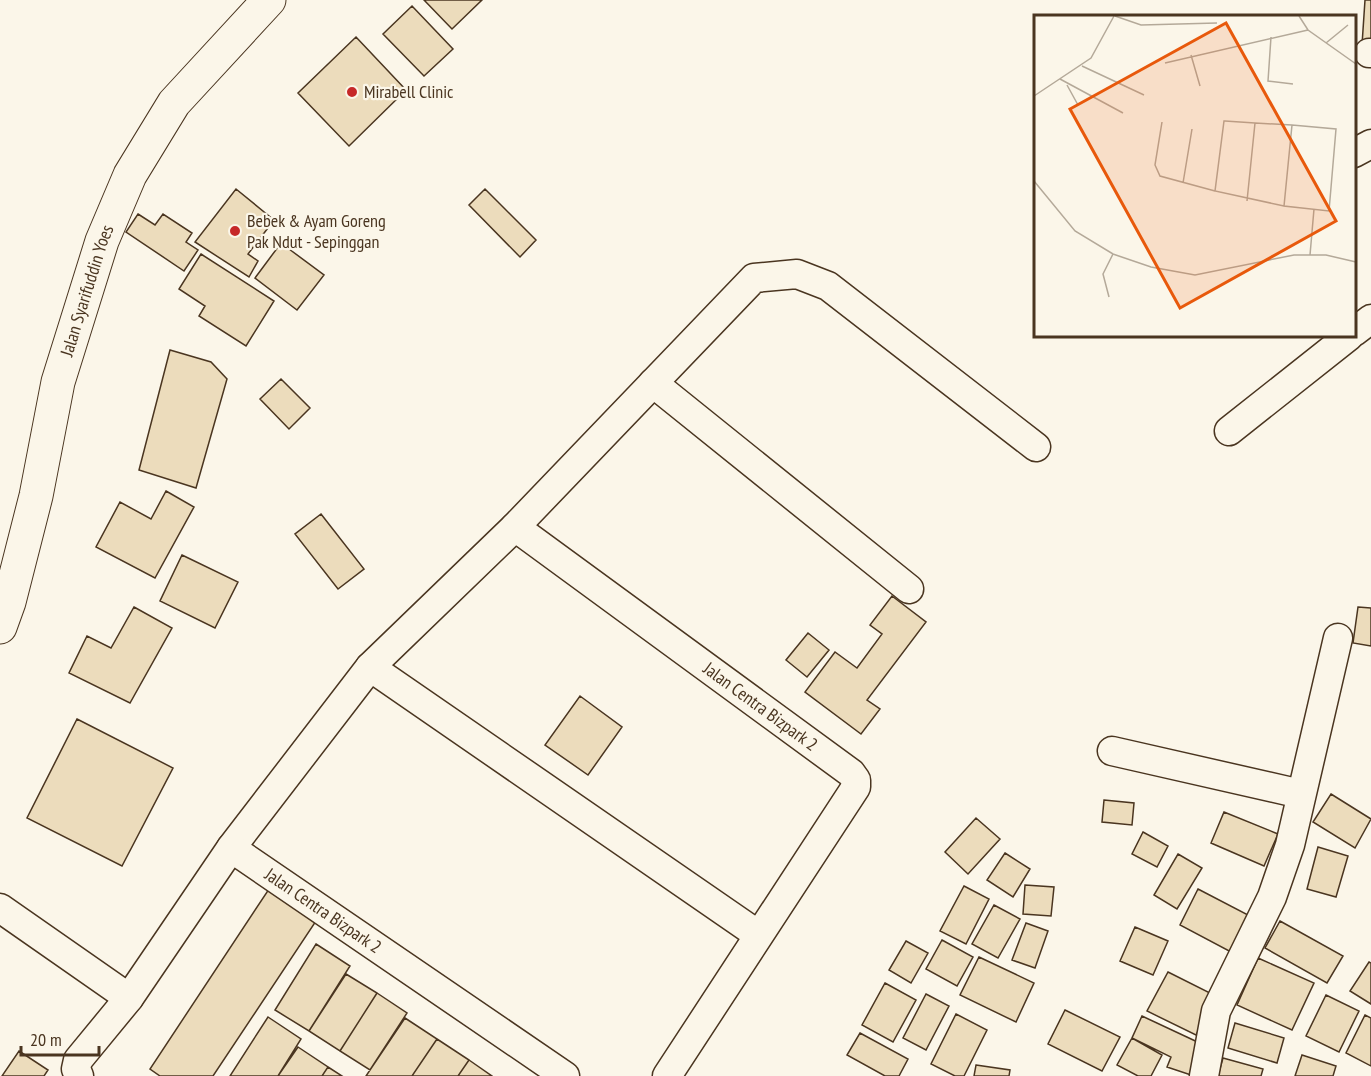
<svg xmlns="http://www.w3.org/2000/svg" width="1371" height="1076" viewBox="0 0 1371 1076" font-family="'PT Sans Narrow',sans-serif">
<rect width="100%" height="100%" fill="#fbf6e9"/>
<path fill="#ecdcbc" stroke="#4a3520" stroke-width="1.5" d="M424,0H482L452,29Z
M1365,0H1371V45H1362Z
M412,6L453,49L424,76L383,34Z
M356,37L406,90L349,146L298,93Z
M236,189L274,220L248,254L258,261L249,277L195,242Z
M485,189L536,240L520,257L469,205Z
M138,214L155,225L163,214L192,233L186,242L198,250L184,271L126,232Z
M281,243L324,275L297,310L255,278Z
M201,254L274,301L246,346L199,316L205,306L179,289Z
M170,350L211,362L227,379L196,488L139,470Z
M281,379L310,408L289,429L260,399Z
M166,491L194,507L155,578L96,547L120,502L151,519Z
M321,514L364,569L338,589L295,534Z
M182,555L238,582L215,628L160,601Z
M892,596L926,622L867,700L880,709L861,734L805,692L835,652L857,668L882,634L870,625Z
M134,607L172,628L130,703L69,673L87,636L111,648Z
M1358,607L1371,608V646L1353,643Z
M808,633L829,650L807,677L786,660Z
M580,696L622,727L588,775L545,745Z
M77,719L173,768L122,866L27,818Z
M1331,794L1371,819L1355,848L1313,822Z
M1104,800L1134,803L1132,825L1102,822Z
M1224,812L1278,834L1264,866L1211,843Z
M976,818L1000,839L968,874L945,852Z
M1143,832L1168,846L1157,867L1132,854Z
M1318,847L1348,856L1336,897L1307,889Z
M1005,853L1030,869L1013,897L987,880Z
M1178,854L1202,868L1177,909L1154,895Z
M1025,885L1054,887L1051,916L1023,914Z
M271,886L318,918L213,1076H160L150,1069Z
M964,886L989,899L966,944L940,931Z
M1198,889L1250,916L1231,952L1180,925Z
M994,905L1020,919L998,958L972,944Z
M1280,921L1343,956L1327,983L1265,948Z
M1026,923L1048,931L1035,968L1012,960Z
M1135,927L1168,941L1153,975L1120,961Z
M942,940L973,957L957,986L926,969Z
M906,941L928,953L911,983L889,970Z
M316,944L350,966L309,1031L275,1010Z
M979,957L1034,983L1016,1022L960,995Z
M1258,958L1314,983L1292,1030L1237,1005Z
M1369,962L1371,963V1004L1350,991Z
M1168,972L1216,996L1196,1035L1147,1011Z
M346,974L377,993L340,1051L309,1031Z
M885,983L916,1000L893,1042L862,1025Z
M377,993L407,1013L370,1070L340,1051Z
M926,994L949,1006L926,1050L903,1038Z
M1326,995L1359,1011L1339,1052L1306,1036Z
M1065,1010L1120,1037L1102,1071L1048,1044Z
M956,1014L987,1030L964,1076H955L931,1064Z
M1365,1015L1371,1018V1066L1346,1053Z
M1142,1016L1206,1046L1194,1076L1167,1067L1171,1057L1132,1038Z
M268,1017L301,1039L278,1076H230Z
M405,1018L437,1039L412,1076H366Z
M1235,1023L1284,1038L1277,1063L1228,1048Z
M860,1033L908,1059L899,1076H885L847,1055Z
M1132,1038L1162,1055L1151,1076H1138L1117,1065Z
M437,1039L469,1060L458,1076H412Z
M298,1047L328,1067L322,1076H278Z
M19,1051L48,1070L44,1076H2Z
M1302,1055L1336,1066L1333,1076H1295Z
M1223,1058L1263,1069L1261,1076H1218Z
M469,1060L492,1076H458Z
M976,1065L1010,1070L1009,1076H974Z
M328,1067L342,1076H322Z"/>
<g fill="none" stroke-linecap="round" stroke-linejoin="round">
<defs>
<g id="minor">
<path d="M1369,53H1371"/>
<path d="M1354,153L1371,144"/>
<path d="M1354,332L1371,319"/>
<path d="M653,383L909,589"/>
<path d="M1229,431L1349,336"/>
<path d="M515,527L754,278L797,274L828,286L1036,447"/>
<path d="M370,667L757,934"/>
<path d="M1112,751L1301,794"/>
<path id="s1" d="M231,848L370,667L515,527L851,773L856,780V787L667,1076"/>
<path d="M0,908L129,998"/>
<path id="s2" d="M79,1076L76,1069L78,1060L129,998L231,848L565,1076"/>
<path d="M1204,1076L1216,1011L1272,897L1290,845L1338,638"/>
</g>
<g id="highway">
<path id="s3" d="M0,627L9,602L36,496L58,382L102,241L130,175L174,103L269,0"/>
</g>
</defs>
<use href="#minor" stroke="#4a3520" stroke-width="31"/>
<use href="#highway" stroke="#4a3520" stroke-width="35"/>
<use href="#minor" stroke="#fbf6e9" stroke-width="28"/>
<use href="#highway" stroke="#fbf6e9" stroke-width="33"/>
</g>
<g fill="#c62828" stroke="#fbf6e9" stroke-width="2">
<circle cx="352" cy="92" r="6"/>
<circle cx="235" cy="231" r="6"/>
</g>
<g text-anchor="middle" stroke-width="4.5" stroke-linejoin="round" paint-order="stroke">
<g font-size="18" fill="#4a3520" stroke="#fbf6e9" text-anchor="start">
<text x="364" y="98">Mirabell Clinic</text>
<text x="247" y="227">Bebek &amp; Ayam Goreng<tspan x="247" dy="21">Pak Ndut - Sepinggan</tspan></text>
</g>
<g font-size="18" fill="#4a3520" stroke="#fbf6e9">
<text dy="6" stroke="none"><textPath href="#s3" startOffset="348">Jalan Syarifuddin Yoes</textPath></text>
<text dy="6" stroke="none"><textPath href="#s1" startOffset="734">Jalan Centra Bizpark 2</textPath></text>
<text dy="6" stroke="none"><textPath href="#s2" startOffset="390">Jalan Centra Bizpark 2</textPath></text>
</g>
</g>
<g transform="translate(1034 15)">
<rect width="322" height="322" fill="#fbf6e9"/>
<path fill="none" stroke="#b4a999" stroke-width="1.5" d="M81,1L107,10L183,8M265,1L274,15L322,49M237,22L234,66L259,69M292,28L314,10M157,40L166,71M131,48L274,15M48,51L110,80M26,64L89,98M33,70L44,90M0,81L57,43L80,1M128,107L121,150L126,161L181,176M0,166L41,216L79,239L117,252L161,260L260,240H292L322,247M149,168L158,114M213,186L221,108M250,191L181,176L190,106H191L221,108L258,110L302,114L295,196L250,191L258,110M276,240L280,194M75,282L69,259L79,239"/>
<path fill="#e8590c" fill-opacity="0.15" stroke="#e8590c" stroke-width="3" d="M192,8L302,206L146,293L36,94Z"/>
<rect width="322" height="322" fill="none" stroke="#4a3520" stroke-width="3"/>
</g>
<path d="M21 1046v9h78v-9" fill="none" stroke="#4a3520" stroke-width="3"/>
<text x="30" y="1046" font-size="18" fill="#4a3520" stroke="#fbf6e9" stroke-width="4.5" paint-order="stroke">20 m</text>
</svg>
